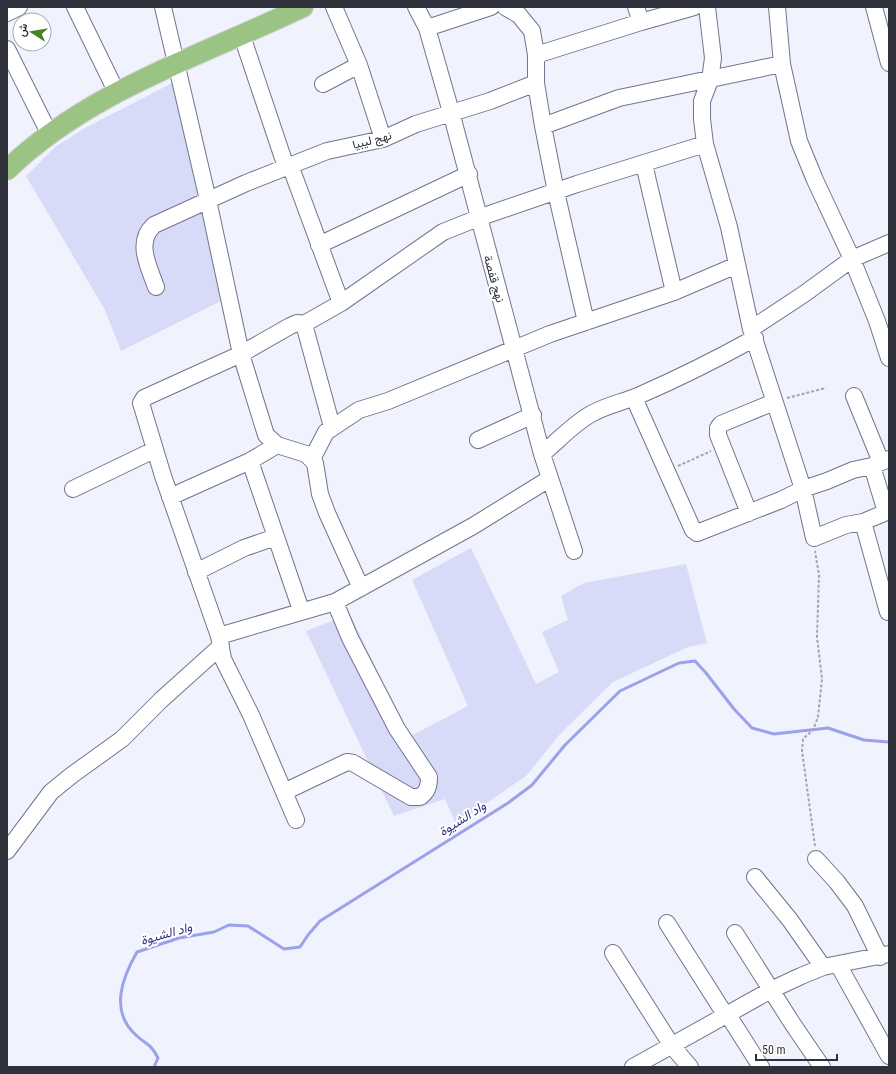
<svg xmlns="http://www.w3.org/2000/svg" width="896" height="1074" viewBox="0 0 896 1074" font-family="'Roboto Condensed',Vazirmatn,sans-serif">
<rect width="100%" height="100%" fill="#f0f2fd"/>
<path fill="#d7dbf7" d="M180,79L225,299L121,351L105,310L26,176L55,147L85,128Z
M471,548L536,684L559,672L542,632L568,620L561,596L584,583L686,564L707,643L688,647L613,682L560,734L526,776L456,824L445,799L394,816L306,631L350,614L409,737L468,706L412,580Z"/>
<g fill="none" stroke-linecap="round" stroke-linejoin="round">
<path stroke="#9ba2ea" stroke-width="3" d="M154,1067L158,1058C151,1044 148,1046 137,1036C109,1012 122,978 137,952L179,938L214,932L229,925L248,926L284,949L300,947L308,935L320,921L508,803L532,785L565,745L620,691L679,663L695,661L706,673L734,709L752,728L774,734L828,728L864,740L889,742"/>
<defs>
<path id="minor" d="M75,7L117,93
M163,7L208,200L241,354L266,435L277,445L306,454L315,463L320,494L327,513L361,588
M334,7L359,65L383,139
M416,7L427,28L451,112L542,454L574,551
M505,7L519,15L532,31L536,55V83L543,126L556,192L586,322
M636,7L641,22
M707,7L713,58L710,80L702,101V119L705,144L729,227L751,329L803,489L814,538L846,525L863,522
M777,7L782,64L799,141L815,180L852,259L877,321L889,358
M874,7L889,63
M7,13L19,7
M427,28L491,7
M242,36L286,167
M7,49L50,135
M536,55L641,22L694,7
M323,84L359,65
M543,126L619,98L782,64
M644,164L674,292
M290,165L341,303
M319,245L469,174
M156,287C149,267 135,242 154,225L246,183L327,151L383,139L416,124L490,101L536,83
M304,324L332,427
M751,329L804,294L852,259L889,243
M854,396L881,462
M634,398L693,530L697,533L781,500L803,489L827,481L853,470L872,466L889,459
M478,440L533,415
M542,454C558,441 573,424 591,414C607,405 624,402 640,395C679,378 717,359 755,338
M312,459L326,432L359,410L388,401L550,334L674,292L737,265
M250,461L301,610
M872,466L886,512
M73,489L154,450
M170,497L250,461L277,445
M749,513L718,435V428L721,424L774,402
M196,572L244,548L276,537
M888,612L863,522L889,511
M219,636L335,602L473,526L549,479
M284,792L347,762L353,763L411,797H420C427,792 429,787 429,777L397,729L350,638L335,602
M296,820L251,715L223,659L219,636L163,476L141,403L144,398L241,354L290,326L297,323L304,324L341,303L443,232L478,218L577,184L705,144
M7,851L51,792L72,775L122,739L161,700L221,646
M816,859L837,882L855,906L880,957
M755,877L790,920L823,967
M667,923L726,1016
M735,933L792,1023L822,1067
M613,953L672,1046L690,1067
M839,966L889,1056
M728,1015L761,1067
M633,1067L771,990L801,976L823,967L889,954"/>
<path id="major" d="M7,170C88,91 203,55 303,7"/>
</defs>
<use href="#minor" stroke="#71748c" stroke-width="18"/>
<use href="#major" stroke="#d1d2d4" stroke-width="22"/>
<path stroke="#a2a4af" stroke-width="2" stroke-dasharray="3 2" stroke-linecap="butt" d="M787,398L826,388
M678,466L711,451
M815,846L802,751L803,739L813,730L818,717L822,679L817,637L819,575L815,551"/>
<use href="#minor" stroke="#fff" stroke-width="16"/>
<use href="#major" stroke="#9bc383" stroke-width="20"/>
</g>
<g text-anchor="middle" stroke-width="4" stroke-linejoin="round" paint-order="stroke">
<g font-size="12" fill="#2f313b" stroke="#fff">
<text transform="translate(372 140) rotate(-15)" y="4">نهج ليبيا</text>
<text transform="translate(494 279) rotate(74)" y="4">نهج قفصة</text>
</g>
<g font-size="13" font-style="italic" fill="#332f82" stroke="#fff">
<text transform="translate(462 818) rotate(-33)" y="5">واد الشيوة</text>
<text transform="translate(166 933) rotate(-16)" y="5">واد الشيوة</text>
</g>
</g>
<rect width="896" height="1074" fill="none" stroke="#2f313b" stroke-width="16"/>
<g transform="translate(32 32) rotate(282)"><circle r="19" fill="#ffffff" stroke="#acadb1"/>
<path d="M0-3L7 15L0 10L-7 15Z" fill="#478321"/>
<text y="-6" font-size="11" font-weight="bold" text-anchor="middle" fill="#2f313b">ش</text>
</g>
<path d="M756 1054v6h81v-6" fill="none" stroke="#2f313b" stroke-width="2"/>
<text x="762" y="1054" font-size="12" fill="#2f313b" stroke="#ffffff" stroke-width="3" paint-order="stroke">50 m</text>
</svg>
